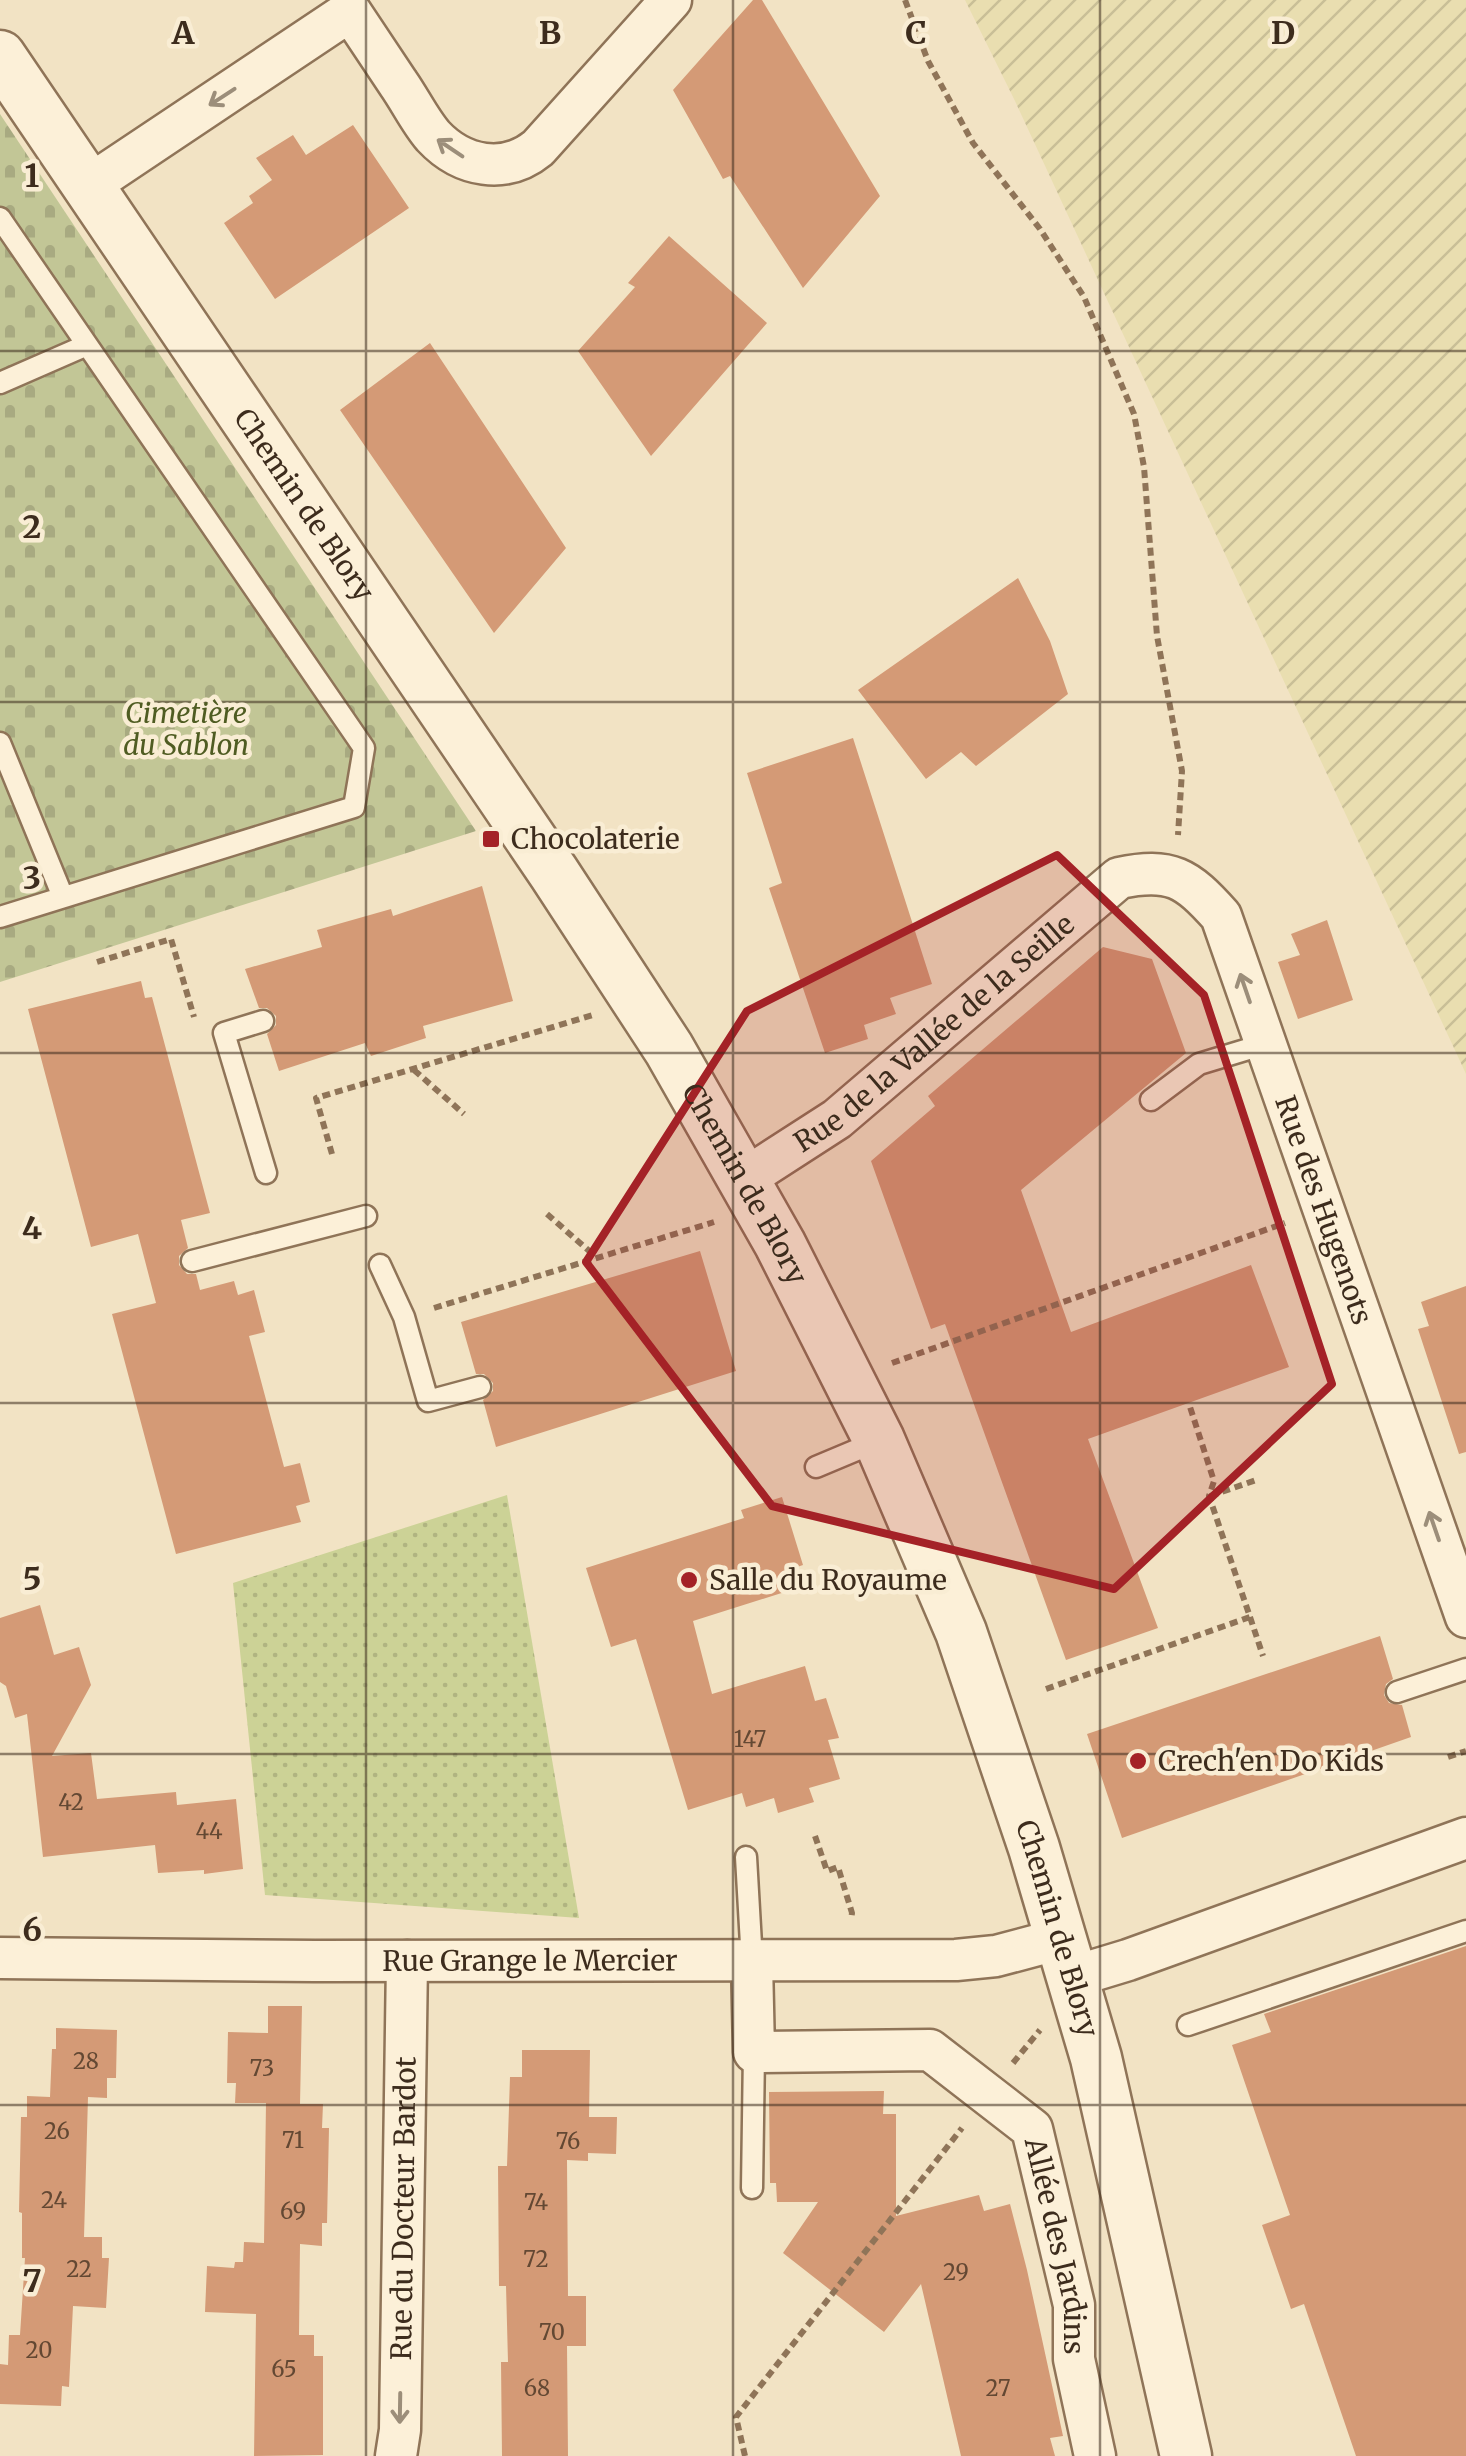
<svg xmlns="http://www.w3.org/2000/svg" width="1466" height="2456" viewBox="0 0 1466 2456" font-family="Merriweather,serif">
<defs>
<pattern id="farmland-furrows" width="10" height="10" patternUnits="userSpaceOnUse" patternTransform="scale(2.5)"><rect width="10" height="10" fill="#e9deb0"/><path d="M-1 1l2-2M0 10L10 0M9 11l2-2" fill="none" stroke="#c9bf97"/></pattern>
<pattern id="cemetery-stones" width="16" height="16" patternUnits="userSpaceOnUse" patternTransform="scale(2.5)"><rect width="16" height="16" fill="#c2c696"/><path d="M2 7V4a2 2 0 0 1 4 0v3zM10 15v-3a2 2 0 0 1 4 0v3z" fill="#a8aa81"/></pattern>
<pattern id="park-dots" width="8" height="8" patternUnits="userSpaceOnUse" patternTransform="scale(2.5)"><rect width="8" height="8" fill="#ccd296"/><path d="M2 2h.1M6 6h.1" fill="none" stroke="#b0b481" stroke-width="1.8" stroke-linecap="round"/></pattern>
</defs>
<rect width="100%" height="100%" fill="#f2e3c4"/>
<path fill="url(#farmland-furrows)" d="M965,0H1466V1074L1015,101Z"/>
<path fill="url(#cemetery-stones)" d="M0,114L476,831L0,982Z"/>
<path fill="url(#park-dots)" d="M507,1495L579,1918L265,1895L233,1583Z"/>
<path fill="#d49a76" d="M753,0H762L880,196L803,288L730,176L723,179L673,90Z
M353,125L409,208L275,299L224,223L253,203L249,196L272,180L256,158L293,135L306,155Z
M669,236L767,323L651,456L578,351L635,287L628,283Z
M430,343L566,548L494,633L340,410Z
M1018,578L1050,641L1068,694L976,766L961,752L926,779L858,690Z
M853,738L932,984L890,998L896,1014L864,1025L868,1039L825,1053L769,888L782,883L747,773Z
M482,886L513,1001L423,1026L426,1038L371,1056L365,1043L279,1071L267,1034L276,1025V1016L267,1008H259L245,969L322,947L317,930L391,909L393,916Z
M1327,920L1353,1000L1298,1019L1278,962L1300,955L1291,934Z
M1103,947L1152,959L1186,1053L1021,1190L1071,1332L1251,1265L1289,1367L1088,1439L1158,1628L1066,1660L945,1324L931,1329L871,1161L935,1106L928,1096Z
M141,981L145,998L152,997L210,1213L181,1220L188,1248L179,1256V1265L187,1274H196L200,1290L234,1281L238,1295L254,1290L265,1332L249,1336L284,1467L300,1463L310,1502L296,1506L301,1522L176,1554L112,1314L156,1303L138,1234L91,1247L28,1009Z
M700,1251L736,1371L496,1447L483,1400L493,1391V1383L484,1374H476L461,1322Z
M1466,1286V1452L1459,1454L1418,1329L1429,1326L1421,1302Z
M782,1497L803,1565L785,1571L791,1590L693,1621L712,1694L805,1666L815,1701L826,1698L839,1738L828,1740L840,1779L809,1788L814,1802L778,1813L774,1798L746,1807L742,1793L688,1810L636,1639L611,1647L586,1568L744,1518L741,1510Z
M40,1605L54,1655L79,1647L91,1685L52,1756L91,1753L97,1799L176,1792L177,1805L236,1799L243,1869L204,1874V1870L158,1873L155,1845L43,1857L27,1714L15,1718L6,1686L0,1682V1618Z
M1380,1636L1393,1679L1386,1684L1384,1695L1389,1703L1402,1705L1411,1737L1122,1838L1087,1734Z
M1466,1946V2456H1356L1304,2304L1291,2309L1262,2225L1290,2215L1232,2045L1271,2032L1264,2014Z
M268,2006H302L300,2104H323L322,2128H329L327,2223H322V2246L300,2244L299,2335H314V2356H323V2455L254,2456L256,2314L205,2312L207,2266L234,2268L235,2262H243L244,2242L264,2243L266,2103H235L236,2083H227L228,2032L268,2033Z
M56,2028L117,2030L116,2078H107V2098L88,2097L84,2237H102V2258H109L106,2308L73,2306L69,2387L62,2386L61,2406L0,2404V2364L8,2365L9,2335H20L25,2258H22V2213L19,2212L21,2117H27V2096L50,2097L52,2049H56Z
M522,2050H590L589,2117H617L616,2154L588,2153V2161L567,2160L568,2296H586V2346H567L568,2456H502L501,2362H508L506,2286H499L498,2166H507L510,2077H522Z
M884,2091L883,2114H896V2216L979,2195L984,2211L1010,2204L1027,2270L1063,2436L1050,2438L1055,2456H961L921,2284L884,2332L783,2253L818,2202H777L776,2183H770L769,2092Z"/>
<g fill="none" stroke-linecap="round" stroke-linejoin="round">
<defs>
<path id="service" d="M0,218L364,748L354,807L0,917
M0,383L87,345
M0,743L63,897
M263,1021L224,1033L266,1173
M1151,1100L1199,1064L1265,1044
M192,1261L366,1216
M380,1265L404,1317L428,1401L480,1387
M816,1467L878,1441
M1397,1692L1466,1669
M746,1857L752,1962
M1188,2025L1466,1931
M752,2188L754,2052"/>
<g id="minor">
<path d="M88,186L350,11C366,35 382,59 398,83C410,100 420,121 433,136C462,167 505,175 538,148L671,0"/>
<path id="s1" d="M744,1179L837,1119L1119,878C1171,867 1187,878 1221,916L1466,1617"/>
<path id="s2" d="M0,1958L315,1961L956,1960L996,1956L1060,1939"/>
<path id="s3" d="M752,1962L754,2052L930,2050L1032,2129L1074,2305V2359L1095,2456"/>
<path d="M1072,1977L1128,1960L1466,1838"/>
<path id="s4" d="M396,2456L400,2430L407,1961"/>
</g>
<g id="tertiary">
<path id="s5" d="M0,56L554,873L669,1049L780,1244L879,1440L961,1632L1034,1848L1096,2058L1186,2456"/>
</g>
</defs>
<use href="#service" stroke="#8f7458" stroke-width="25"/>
<use href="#minor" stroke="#8f7458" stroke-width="45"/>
<use href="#tertiary" stroke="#8f7458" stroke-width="55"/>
<path stroke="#8f7458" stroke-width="6" stroke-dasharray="8 5" stroke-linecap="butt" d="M905,0L928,61L973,143L1040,229L1084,297L1134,414L1144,467L1157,636L1182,771L1178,835
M97,962L171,939L194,1017
M414,1070L464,1114
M332,1154L316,1098L593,1015
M547,1214L596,1257
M434,1308L714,1222
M892,1363L1285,1223
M1210,1496L1259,1479
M1250,1617L1263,1656
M1046,1689L1250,1617L1209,1496L1214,1481L1190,1407
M1448,1757L1466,1751
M815,1836L827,1871L838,1867L852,1913L851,1920
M1013,2063L1040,2030
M745,2456L736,2417L962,2128"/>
<use href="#service" stroke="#fcf0d8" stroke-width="20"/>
<use href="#minor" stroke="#fcf0d8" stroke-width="40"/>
<use href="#tertiary" stroke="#fcf0d8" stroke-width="50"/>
</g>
<defs><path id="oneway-shaft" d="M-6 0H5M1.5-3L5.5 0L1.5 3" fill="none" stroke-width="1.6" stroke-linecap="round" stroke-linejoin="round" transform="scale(2.5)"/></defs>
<g stroke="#9c8e7a">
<use href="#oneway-shaft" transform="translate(222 97) rotate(147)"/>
<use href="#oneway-shaft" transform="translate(450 148) rotate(-146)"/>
<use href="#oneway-shaft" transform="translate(1245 988) rotate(-109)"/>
<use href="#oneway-shaft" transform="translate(1434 1526) rotate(-109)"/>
<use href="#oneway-shaft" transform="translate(400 2408) rotate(91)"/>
</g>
<path fill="#a42227" fill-opacity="0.2" stroke="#a42227" stroke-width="8" stroke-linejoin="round" d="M1057,855L1204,995L1332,1384L1114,1589L772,1506L586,1262L747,1011Z"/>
<path fill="none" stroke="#3d2c1d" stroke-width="2.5" stroke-opacity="0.55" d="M366,0V2456M733,0V2456M1100,0V2456M0,351H1466M0,702H1466M0,1053H1466M0,1403H1466M0,1754H1466M0,2105H1466"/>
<g fill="#a42227" stroke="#f9edd4" stroke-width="4">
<rect x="481" y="829" width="20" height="20" rx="5"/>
<circle cx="689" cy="1580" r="10"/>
<circle cx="1138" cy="1761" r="10"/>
</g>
<g text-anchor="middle" stroke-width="9" stroke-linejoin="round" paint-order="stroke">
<g font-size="22" fill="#634833">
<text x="750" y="1747">147</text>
<text x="71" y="1810">42</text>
<text x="209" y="1839">44</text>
<text x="86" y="2069">28</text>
<text x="262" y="2076">73</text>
<text x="57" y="2139">26</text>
<text x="293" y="2148">71</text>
<text x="568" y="2149">76</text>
<text x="54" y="2208">24</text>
<text x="536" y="2210">74</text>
<text x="293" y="2219">69</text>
<text x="536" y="2267">72</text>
<text x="79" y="2277">22</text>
<text x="956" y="2280">29</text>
<text x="552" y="2340">70</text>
<text x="39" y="2358">20</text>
<text x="284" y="2377">65</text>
<text x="537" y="2396">68</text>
<text x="998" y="2396">27</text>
</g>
<g font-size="28" fill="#3d2c1d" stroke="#f9edd4">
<text dy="10" stroke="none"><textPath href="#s5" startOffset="542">Chemin de Blory</textPath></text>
<text dy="10" stroke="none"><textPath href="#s1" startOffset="240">Rue de la Vallée de la Seille</textPath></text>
<text dy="10" stroke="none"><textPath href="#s5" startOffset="1352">Chemin de Blory</textPath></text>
<text dy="10" stroke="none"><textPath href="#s1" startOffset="910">Rue des Hugenots</textPath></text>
<text dy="10" stroke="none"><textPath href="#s5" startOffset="2162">Chemin de Blory</textPath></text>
<text dy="10" stroke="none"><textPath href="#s2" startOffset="530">Rue Grange le Mercier</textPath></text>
<text dy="10" stroke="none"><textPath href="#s4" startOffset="248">Rue du Docteur Bardot</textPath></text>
<text dy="10" stroke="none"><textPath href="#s3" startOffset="515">Allée des Jardins</textPath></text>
</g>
<g font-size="28" font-style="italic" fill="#4f5c22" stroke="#f9edd4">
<text x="186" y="723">Cimetière<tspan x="186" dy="32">du Sablon</tspan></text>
</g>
<g font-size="28" fill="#3d2c1d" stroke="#f9edd4" text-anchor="start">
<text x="511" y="849">Chocolaterie</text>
<text x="709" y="1590">Salle du Royaume</text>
<text x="1158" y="1771">Crech'en Do Kids</text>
</g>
</g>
<g font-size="32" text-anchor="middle" font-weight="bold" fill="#3d2c1d" stroke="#f9edd4" stroke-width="9" stroke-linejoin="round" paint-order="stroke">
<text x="183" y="44">A</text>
<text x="550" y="44">B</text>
<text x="916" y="44">C</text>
<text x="1283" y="44">D</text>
<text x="32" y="187">1</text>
<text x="32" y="538">2</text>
<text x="32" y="889">3</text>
<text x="32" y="1239">4</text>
<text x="32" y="1590">5</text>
<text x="32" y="1941">6</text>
<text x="32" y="2292">7</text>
</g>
</svg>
